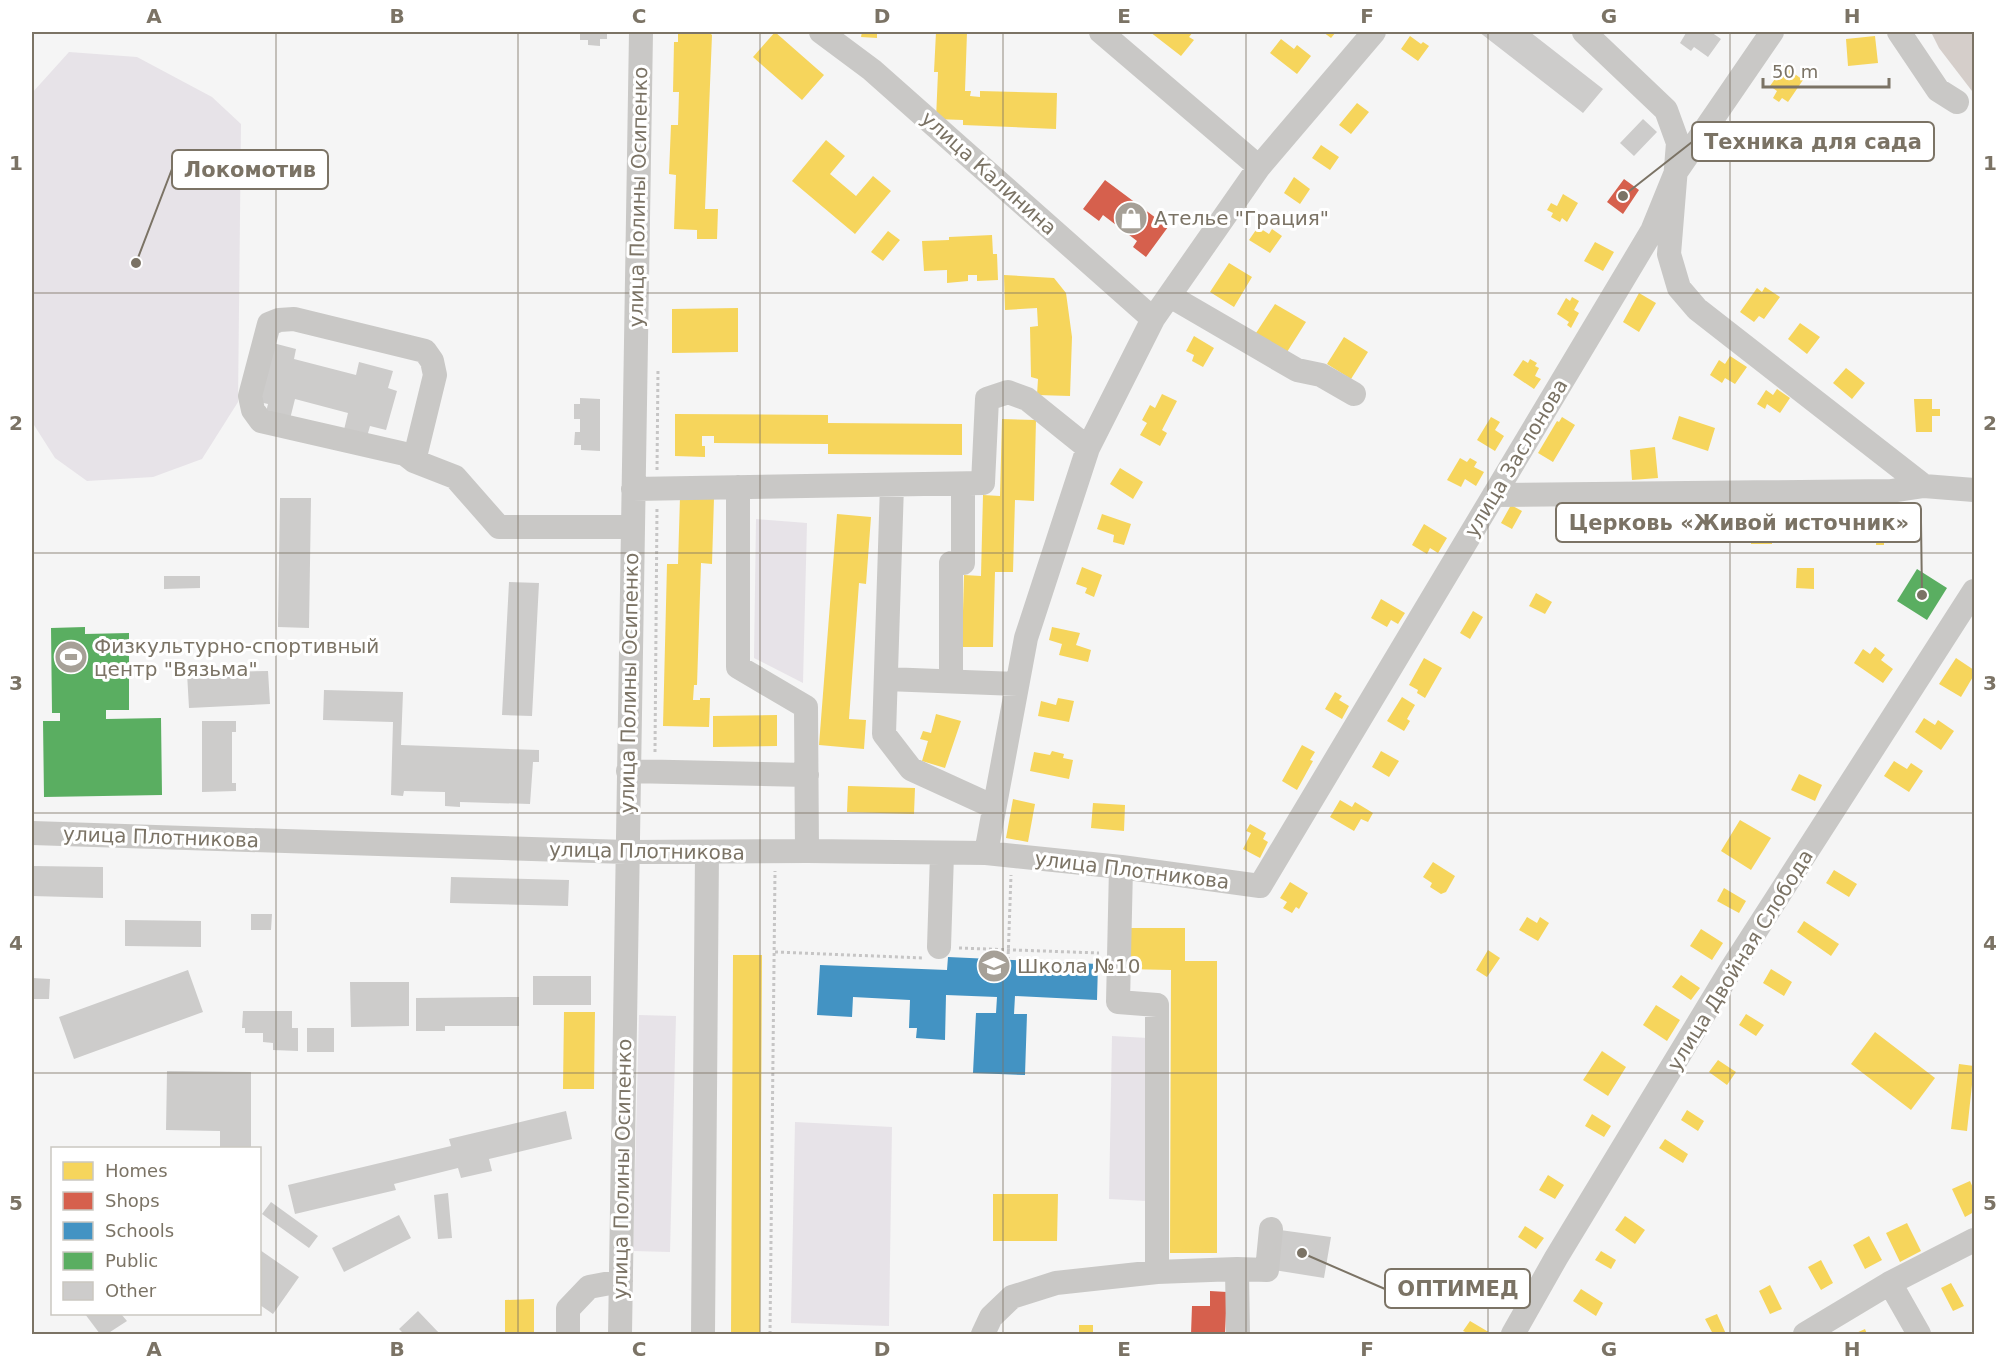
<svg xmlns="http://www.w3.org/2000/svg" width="2006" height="1366" viewBox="0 0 2006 1366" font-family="'DejaVu Sans',sans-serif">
<rect width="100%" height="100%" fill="#f5f5f5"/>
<path fill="#e7e3e8" d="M69,52L137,57L212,97L241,124L238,402L202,459L153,477L87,481L55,458L34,425L32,412V93Z
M756,519L807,523L803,683L754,658Z
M639,1015L676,1016L670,1252L633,1251Z
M1112,1036L1148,1038L1146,1201L1109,1199Z
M795,1122L892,1127L889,1326L791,1323Z"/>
<path fill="#d5ceca" d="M1931,32H1974V90L1972,91L1939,48Z"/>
<path fill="#f6d55c" d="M678,32H709L712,35L705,209H718L717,239H697V230L674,229L676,175L669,174L671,125H678L679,92H673L674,42H678Z
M775,32L824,75L802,100L753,57Z
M862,32H877V38L861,37Z
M936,32H967L965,91H971L970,96L980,97V91L1057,93L1056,129L963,125V120L936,119L938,72H934Z
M1150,32H1193L1189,37L1194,40L1181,56Z
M1323,32H1336L1331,38Z
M1410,36L1421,44L1423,42L1429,46L1418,61L1401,49Z
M1875,36L1878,63L1848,66L1846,39Z
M1281,39L1294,49L1297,45L1311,56L1297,74L1270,53Z
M1784,66L1803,80L1788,102L1782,98L1779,102L1773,98L1777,91L1770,86Z
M1357,103L1369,112L1351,134L1339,125Z
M826,140L845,156L830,174L856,196L873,176L891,191L855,234L792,181Z
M1321,145L1339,157L1330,170L1312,158Z
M1294,177L1310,189L1300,204L1284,193Z
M1563,194L1578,203L1567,222L1562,218L1560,222L1551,217L1553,213L1547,210L1551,203L1557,206Z
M1258,227L1269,234L1272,229L1282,236L1270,253L1249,240Z
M888,231L900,240L883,261L871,252Z
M992,235L993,254H997L998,280L977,281V275H968V281L947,283V270L924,271L922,241L949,240V237Z
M1595,242L1614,252L1603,271L1584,261Z
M1229,263L1252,277L1234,307L1210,292Z
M1004,275L1054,278L1066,293L1072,337L1070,396L1037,395L1038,379L1031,377L1030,327L1038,326L1037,308L1005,310Z
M1765,287L1780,297L1764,319L1759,316L1754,322L1740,312L1757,288L1762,292Z
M1639,293L1656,303L1639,332L1623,322Z
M1572,297L1579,301L1574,310L1579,313L1571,328L1567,325L1569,322L1557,314L1566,298L1570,301Z
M1275,304L1306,322L1287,352L1256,333Z
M738,308V352L672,353V309Z
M1800,323L1820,337L1807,354L1788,339Z
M1194,336L1214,348L1203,367L1192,361L1194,355L1186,351Z
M1344,337L1368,352L1351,379L1327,364Z
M1730,356L1747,367L1735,384L1725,378L1722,383L1710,375L1719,360L1725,364Z
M1530,359L1537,363L1535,366L1539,368L1535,376L1541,379L1534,389L1513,375L1523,360L1528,363Z
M1846,368L1865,383L1852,399L1833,383Z
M1777,389L1790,398L1780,413L1767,404L1765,409L1757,404L1766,390L1773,395Z
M1162,394L1177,401L1162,430L1167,433L1160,446L1140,435L1147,423L1142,420L1150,405L1155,408Z
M1914,399H1932V409H1940V416H1932V432H1916Z
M675,414L828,415V423L962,424V455L828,454V444L714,443V436H702V446H705V457L675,456Z
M1679,416L1715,428L1708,451L1672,439Z
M1491,417L1500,422L1495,430L1504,436L1495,451L1477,440Z
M1562,417L1575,425L1553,462L1538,453L1557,421L1559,422Z
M1002,419L1036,420L1034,501L1015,500L1013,572H995L993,647H962L964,575L981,576L983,495L1000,496Z
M1655,447L1658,478L1632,480L1630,450Z
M1460,458L1467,462L1470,458L1477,462L1474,467L1484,472L1476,486L1465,479L1461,487L1447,480Z
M1120,468L1143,482L1133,499L1110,484Z
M680,497L714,498L712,564L701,563L697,685H694L693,700H700V698H710L709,727L663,726L667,564H678Z
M1696,502L1715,503L1714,526L1699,525V531H1689L1690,513L1695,514Z
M1511,505L1522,511L1512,529L1501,523Z
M1751,508H1772V544H1751Z
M1877,508L1900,509L1899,542L1884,541V545H1876L1877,531H1881L1882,523L1876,522Z
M837,514L871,517L866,584L859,583L849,719L866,720L864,749L819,745Z
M1102,514L1131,524L1124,545L1113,542L1114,535L1097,529Z
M1424,524L1447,538L1438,553L1430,548L1427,554L1412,545Z
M1082,567L1102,575L1094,597L1085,593L1087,588L1076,584Z
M1797,568H1814V589L1796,588Z
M1536,593L1552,602L1545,614L1529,606Z
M1381,599L1405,613L1398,624L1391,620L1387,627L1371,618Z
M1473,611L1483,617L1470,639L1460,633Z
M1052,627L1080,633L1076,645L1091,650L1088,662L1059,655L1062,644L1049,640Z
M1875,647L1885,655L1881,660L1893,669L1883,683L1854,663L1863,649L1870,654Z
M1424,658L1442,668L1425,698L1417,693L1418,690L1409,685Z
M1956,658L1974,670V675L1961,697L1939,684Z
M1335,692L1342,696L1339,700L1349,706L1342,719L1325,709Z
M1402,697L1415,705L1407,719L1410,721L1404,731L1387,721Z
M1058,698L1074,701L1069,722L1038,716L1041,701L1056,705Z
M936,714L961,721L945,768L922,761L928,741L920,739L923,731L931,733Z
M777,715V746L713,747V716Z
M1924,718L1935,725L1938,720L1954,731L1941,750L1915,732Z
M1302,745L1315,752L1310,760L1313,761L1297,790L1282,781Z
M1052,751L1064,754L1063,758L1073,760L1069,779L1030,771L1034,752L1050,755Z
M1381,751L1399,761L1389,777L1372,767Z
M1894,761L1907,769L1911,763L1923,771L1909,792L1884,776Z
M1799,774L1822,785L1815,801L1791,790Z
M848,786L915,788L914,814L847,812Z
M1013,799L1035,804L1028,842L1006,838Z
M1340,800L1352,807L1355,802L1373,813L1368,822L1361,819L1354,831L1330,817Z
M1093,803L1125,805L1124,831L1091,828Z
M1740,820L1771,838L1751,870L1721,851Z
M1250,824L1266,833L1263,839L1268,842L1260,858L1243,849L1251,833L1246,831Z
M1433,862L1455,876L1446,892L1441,894L1430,887L1432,883L1423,877Z
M1834,870L1857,884L1849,897L1826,883Z
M1290,882L1308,893L1299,909L1296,907L1292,913L1283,908L1287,902L1280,898Z
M1724,888L1746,901L1739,913L1717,901Z
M1527,917L1537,923L1540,917L1549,923L1538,941L1519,930Z
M1804,921L1839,944L1831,956L1797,932Z
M1125,928H1185V961H1217V1253H1170L1171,970L1125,969Z
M1701,929L1723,943L1712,960L1690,946Z
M1488,950L1500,958L1487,977L1476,970Z
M733,955H762L760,1334H731Z
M1771,969L1792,982L1784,996L1763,983Z
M1681,975L1700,988L1691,1000L1672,987Z
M1656,1005L1680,1020L1667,1041L1643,1025Z
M564,1012H595L594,1089H563Z
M1746,1014L1764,1025L1756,1036L1739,1025Z
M1875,1032L1935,1078L1911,1110L1851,1064Z
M1602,1051L1626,1067L1608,1096L1583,1080Z
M1718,1060L1736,1072L1727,1085L1709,1072Z
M1959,1064L1974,1066L1967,1131L1951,1129Z
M1687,1110L1704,1121L1698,1131L1681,1120Z
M1592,1114L1611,1126L1604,1137L1585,1126Z
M1665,1139L1688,1154L1683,1163L1659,1148Z
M1548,1175L1564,1185L1555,1199L1539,1190Z
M1970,1181L1974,1190V1212L1965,1217L1952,1189Z
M993,1194H1058L1057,1241H993Z
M1625,1216L1645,1230L1635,1244L1615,1230Z
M1907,1223L1921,1251L1900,1262L1886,1233Z
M1525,1226L1544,1238L1536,1249L1518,1237Z
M1869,1236L1882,1260L1865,1269L1853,1245Z
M1601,1251L1616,1260L1611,1269L1595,1260Z
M1821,1260L1833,1283L1821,1290L1808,1267Z
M1499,1269L1520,1282L1513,1293L1491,1280Z
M1951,1283L1964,1306L1953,1311L1941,1288Z
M1770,1285L1782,1309L1770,1314L1759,1291Z
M1581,1289L1603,1303L1596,1316L1573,1301Z
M534,1299V1334H505V1300Z
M1717,1314L1726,1334H1713L1705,1319Z
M1470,1321L1492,1334H1470L1463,1331Z
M1079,1325H1093V1334H1079Z
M1865,1329L1867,1334H1854Z"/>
<path fill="#d6604d" d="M1624,179L1639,190L1623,214L1607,202Z
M1105,180L1168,227L1146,257L1133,247L1137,241L1103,215L1099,221L1083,209Z
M1210,1291L1227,1292L1225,1334H1191L1192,1306H1210Z"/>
<path fill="#4393c3" d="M948,957L1098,964L1097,1000L1015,996L1014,1014H1027L1025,1075L973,1073L976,1013H996L997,997L946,995L945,1040L916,1038L917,1028H909L910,1000L853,997L852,1017L817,1015L820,965L947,970Z"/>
<path fill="#5aae61" d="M1917,569L1947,588L1927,620L1897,601Z
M85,627V634L129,633V710H106V719L161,718L162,795L44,797L43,721H60V713H52L51,628Z"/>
<path fill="#cdcccb" d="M580,32H607V39H600V46L588,45V40H580Z
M1479,32H1530L1603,89L1583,113Z
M1684,32H1711L1721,39L1708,57L1694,47L1691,51L1680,43L1686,33Z
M1643,119L1657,132L1634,156L1620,143Z
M273,343L296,349L294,359L356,375L359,362L393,371L388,388L397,391L386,430L370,426L366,440L343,434L348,413L295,399L289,423L265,416L268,404L250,400Z
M580,398L600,399V451L581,450V445H574L575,432H580V419H574V404H580Z
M280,498H311L309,628L278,627Z
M164,576H200V588L164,589Z
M509,582L539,583L532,716L502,715Z
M268,671L270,704L189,708L187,673Z
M324,690L403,692L401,745L539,750V762H533L530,804L460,802V807L445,806V792L404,791L403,796L391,795L393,722L323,720Z
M202,721H236V732H232V783H236V791L202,792Z
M32,866L103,867V898L32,896Z
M451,877L569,880L568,906L450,903Z
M251,914H272L271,930H251Z
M125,920L201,921V947L125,946Z
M188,970L203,1012L74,1059L59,1017Z
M533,976H591V1005H533Z
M32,978L50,979L49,999H32Z
M350,982H409V1026L351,1027Z
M519,997V1026H445V1031H416V998Z
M243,1011H292V1028H298V1051L273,1050V1043L263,1042V1033H245V1028H242Z
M307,1028H334V1052H307Z
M167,1071L251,1072V1148H220V1131L166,1130Z
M566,1111L572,1139L489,1159L492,1171L461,1178L458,1168L394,1184L396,1190L295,1214L288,1185L451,1146L449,1139Z
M448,1193L452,1238L438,1239L434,1195Z
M271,1202L318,1236L309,1248L262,1214Z
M399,1215L411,1238L344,1272L332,1248Z
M1280,1230L1331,1237L1324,1278L1274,1270Z
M260,1250L299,1277L273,1314L260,1305Z
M418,1311L440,1334H404L399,1329Z
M85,1314H121L127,1321L107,1334H100Z"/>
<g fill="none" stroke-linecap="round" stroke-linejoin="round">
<path stroke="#c6c5c5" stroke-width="3" stroke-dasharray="3 3" stroke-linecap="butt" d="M657,470L658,369
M655,752L657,507
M959,948L1099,953
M775,952L924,958
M1008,960L1011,875
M770,1334L775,871"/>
<path stroke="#c9c8c6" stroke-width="24" d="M821,32L872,70L1153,319
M1101,32L1259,167
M1584,32L1666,110L1678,143L1669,254L1679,288L1697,309L1924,486L1974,490
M1899,32L1938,90L1957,102
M1170,296L1297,370L1321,375L1354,394
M414,461L435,375L432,361L425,351L294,319L279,320L269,324L250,396L253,410L261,421L405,454L414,461L455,477L499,527H632
M892,485L884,734L911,769L994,807
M738,487V667L806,707L807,851
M633,489L983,483L987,399L1008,392L1027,399L1088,448
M1494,495L1891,491L1924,486
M886,679L1017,684
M951,681V563H963V484
M628,771L807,775
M32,833L626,852L807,851L986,853L1121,867L1260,886L1652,231L1676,172L1772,32
M986,853L1026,638L1088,448L1153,319L1259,167L1374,32
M1121,867L1118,1002L1157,1005V1272
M939,947L942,854
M1237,1269L1267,1270L1271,1229
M1890,1283L1919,1334
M568,1334V1309L589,1287L621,1281
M620,1334L641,32
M703,1334L707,852
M983,1334L991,1317L1012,1297L1056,1283L1157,1272L1237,1269L1238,1334
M1513,1334L1556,1258L1730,971L1974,591
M1805,1334L1890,1283L1974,1240"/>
</g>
<path fill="none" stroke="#7b7365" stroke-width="1.5" stroke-opacity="0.55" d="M276,32V1334M518,32V1334M760,32V1334M1003,32V1334M1246,32V1334M1488,32V1334M1730,32V1334M32,293H1974M32,553H1974M32,813H1974M32,1073H1974"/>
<defs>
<symbol id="shop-disc" viewBox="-11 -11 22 22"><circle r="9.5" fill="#a6a097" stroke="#fff"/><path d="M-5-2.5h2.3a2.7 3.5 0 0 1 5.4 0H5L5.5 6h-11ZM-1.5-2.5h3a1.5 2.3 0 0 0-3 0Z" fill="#fff"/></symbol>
<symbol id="stadium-disc" viewBox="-11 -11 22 22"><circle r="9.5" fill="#a6a097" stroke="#fff"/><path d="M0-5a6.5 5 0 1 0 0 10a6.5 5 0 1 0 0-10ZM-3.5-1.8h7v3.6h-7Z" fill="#fff"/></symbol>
<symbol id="school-disc" viewBox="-11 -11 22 22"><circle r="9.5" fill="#a6a097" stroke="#fff"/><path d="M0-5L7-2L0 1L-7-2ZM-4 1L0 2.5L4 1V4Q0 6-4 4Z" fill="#fff"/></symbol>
</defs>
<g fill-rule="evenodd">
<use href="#shop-disc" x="1112" y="199" width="38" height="38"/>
<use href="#stadium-disc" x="52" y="638" width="38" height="38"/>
<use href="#school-disc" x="975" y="947" width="38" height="38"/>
</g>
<g text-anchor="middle" stroke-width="6" stroke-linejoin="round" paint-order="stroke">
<g font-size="20" fill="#7b7365" stroke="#fff">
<text transform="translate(989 173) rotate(42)" y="7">улица Калинина</text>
<text transform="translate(638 197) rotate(-89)" y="7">улица Полины Осипенко</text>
<text transform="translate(1516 458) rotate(-59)" y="7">улица Заслонова</text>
<text transform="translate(629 683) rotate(-89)" y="7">улица Полины Осипенко</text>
<text transform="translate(161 837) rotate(2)" y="7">улица Плотникова</text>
<text transform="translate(647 851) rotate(1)" y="7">улица Плотникова</text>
<text transform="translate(1132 870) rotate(7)" y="7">улица Плотникова</text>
<text transform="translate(1740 960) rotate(-58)" y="7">улица Двойная Слобода</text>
<text transform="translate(622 1169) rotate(-89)" y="7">улица Полины Осипенко</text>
</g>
<g font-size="20" fill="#7b7365" stroke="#fff" text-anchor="start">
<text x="1154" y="225">Ателье "Грация"</text>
<text x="94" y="653">Физкультурно-спортивный<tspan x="94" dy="23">центр "Вязьма"</tspan></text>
<text x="1017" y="973">Школа №10</text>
</g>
</g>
<path fill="none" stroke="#7b7365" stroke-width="2" d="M1623 196L1692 142M136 263L172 169M1922 595L1921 522M1302 1253L1385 1289"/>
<g fill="#7b7365" stroke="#fff" stroke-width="2">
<circle cx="1623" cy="196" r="6"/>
<circle cx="136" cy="263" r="6"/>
<circle cx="1922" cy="595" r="6"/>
<circle cx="1302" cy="1253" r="6"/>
</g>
<g fill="#fff" stroke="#7b7365" stroke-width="2">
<rect x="1692" y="122" width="242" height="39" rx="6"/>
<rect x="172" y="150" width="156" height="39" rx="6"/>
<rect x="1556" y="503" width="365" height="39" rx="6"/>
<rect x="1385" y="1269" width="145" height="39" rx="6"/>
</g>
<g font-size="21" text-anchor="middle" font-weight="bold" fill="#7b7365">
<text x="1813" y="149">Техника для сада</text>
<text x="250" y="177">Локомотив</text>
<text x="1739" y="530">Церковь «Живой источник»</text>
<text x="1458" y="1296">ОПТИМЕД</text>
</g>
<rect width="2006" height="1366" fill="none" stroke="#ffffff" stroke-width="66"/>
<rect x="51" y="1147" width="210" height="168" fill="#ffffff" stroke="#cac7c1" stroke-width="1.5"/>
<rect x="63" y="1162" width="30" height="18" fill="#f6d55c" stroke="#cac7c1" stroke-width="1.5"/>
<text x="105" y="1177" font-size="18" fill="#7b7365">Homes</text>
<rect x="63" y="1192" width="30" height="18" fill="#d6604d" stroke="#cac7c1" stroke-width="1.5"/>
<text x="105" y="1207" font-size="18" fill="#7b7365">Shops</text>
<rect x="63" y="1222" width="30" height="18" fill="#4393c3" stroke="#cac7c1" stroke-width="1.5"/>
<text x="105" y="1237" font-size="18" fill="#7b7365">Schools</text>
<rect x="63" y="1252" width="30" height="18" fill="#5aae61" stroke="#cac7c1" stroke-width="1.5"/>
<text x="105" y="1267" font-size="18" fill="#7b7365">Public</text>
<rect x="63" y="1282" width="30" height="18" fill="#cdcccb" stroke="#cac7c1" stroke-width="1.5"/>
<text x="105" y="1297" font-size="18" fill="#7b7365">Other</text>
<path d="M1763 78v9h126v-9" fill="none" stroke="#7b7365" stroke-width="3"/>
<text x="1772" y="78" font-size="18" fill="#7b7365" stroke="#ffffff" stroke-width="4.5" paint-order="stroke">50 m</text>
<rect x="33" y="33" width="1940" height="1300" fill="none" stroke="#7b7365" stroke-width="2"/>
<g font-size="20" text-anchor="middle" font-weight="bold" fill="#7b7365">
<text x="154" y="23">A</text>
<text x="397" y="23">B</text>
<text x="639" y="23">C</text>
<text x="882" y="23">D</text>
<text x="1124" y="23">E</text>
<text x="1367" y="23">F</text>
<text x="1609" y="23">G</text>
<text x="1852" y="23">H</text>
<text x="16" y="170">1</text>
<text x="1990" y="170">1</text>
<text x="16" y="430">2</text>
<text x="1990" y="430">2</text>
<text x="16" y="690">3</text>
<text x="1990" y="690">3</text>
<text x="16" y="950">4</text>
<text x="1990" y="950">4</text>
<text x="16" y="1210">5</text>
<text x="1990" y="1210">5</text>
<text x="154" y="1356">A</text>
<text x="397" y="1356">B</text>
<text x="639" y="1356">C</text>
<text x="882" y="1356">D</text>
<text x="1124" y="1356">E</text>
<text x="1367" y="1356">F</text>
<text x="1609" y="1356">G</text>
<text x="1852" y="1356">H</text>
</g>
</svg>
